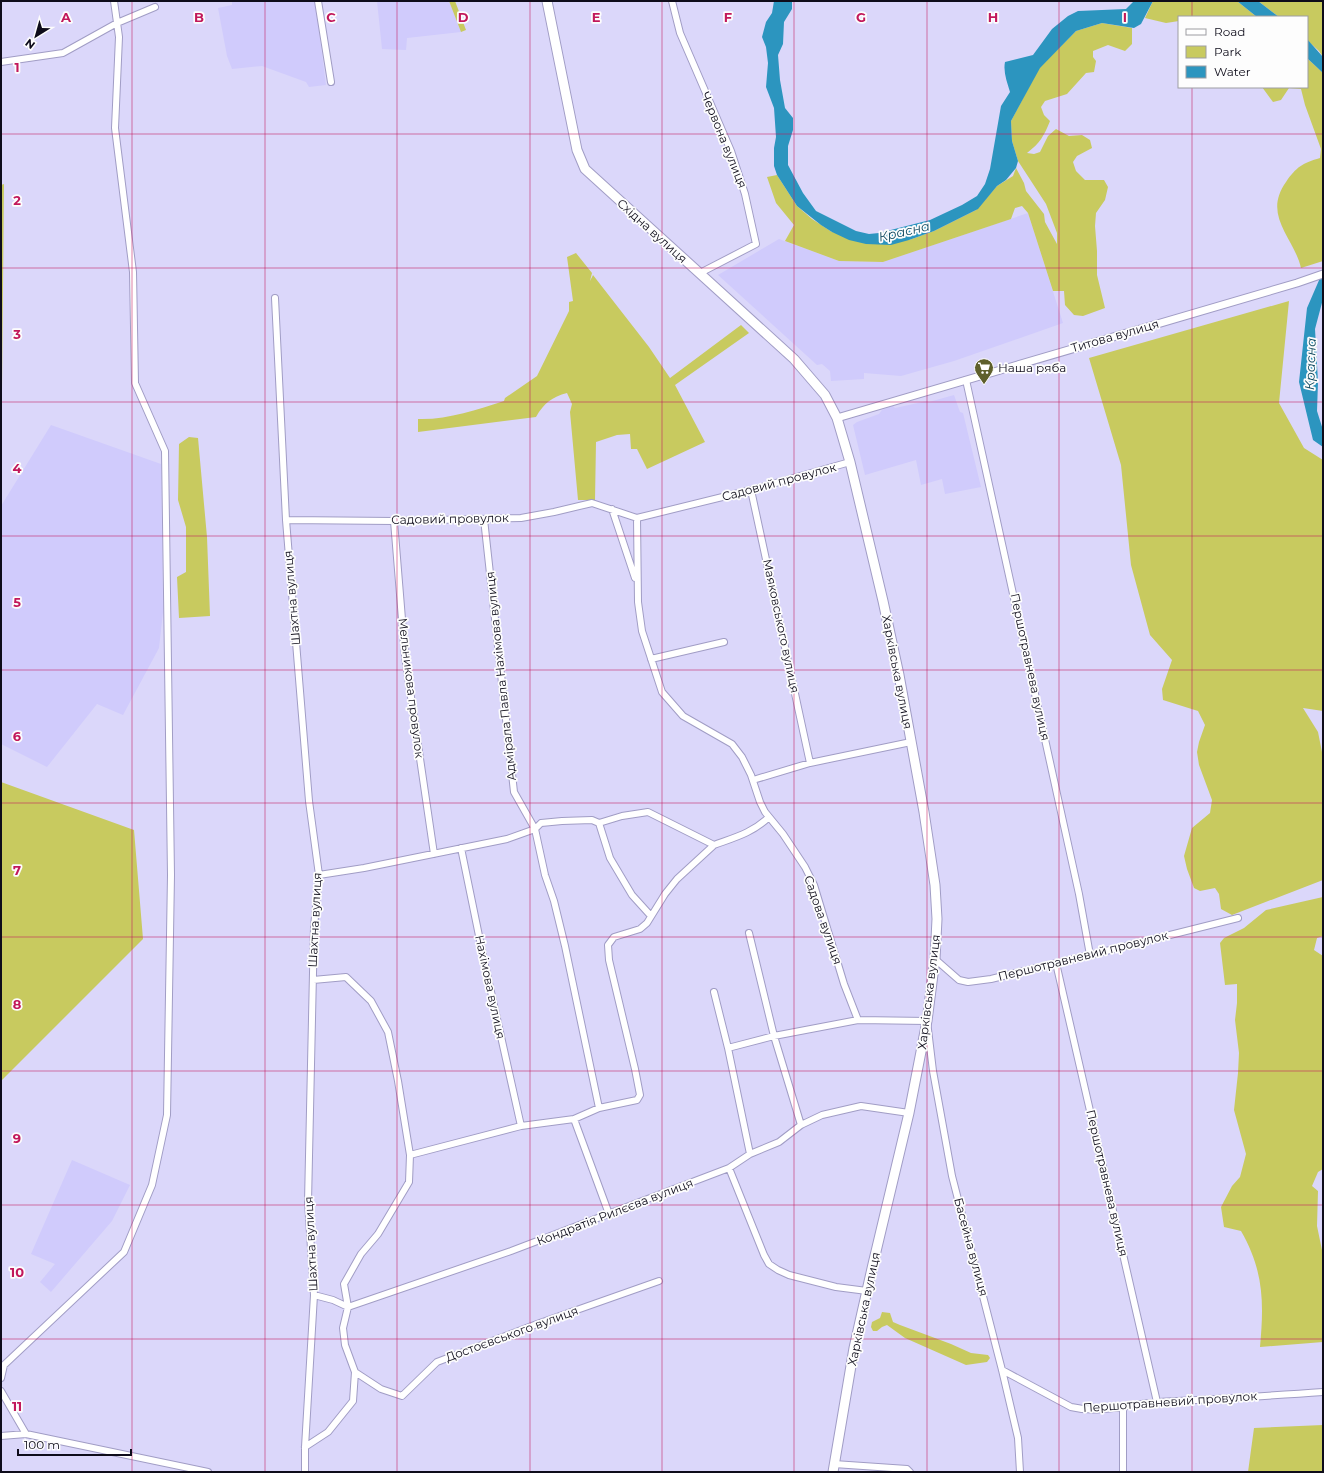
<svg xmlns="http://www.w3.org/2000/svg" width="1324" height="1473" viewBox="0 0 1324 1473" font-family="Montserrat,sans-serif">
<rect width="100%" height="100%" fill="#dbd7fa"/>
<path fill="#d0cbfc" d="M232,1H314L316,8L326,85L309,87L306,82L262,66L232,69L227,56L218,8L232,5Z
M377,1H449L461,32L407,38L406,50L382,49Z
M1028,213L1063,323L954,361L901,376L864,373V379L831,381L830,371L822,364L817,365L718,275L779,239L839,261L883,262Z
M954,395L960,412L963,413L981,487L945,494L942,479L921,485L916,460L865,475L853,425L857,422L879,414L882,410L893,406L895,408L927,401L929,402Z
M51,425L161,464L163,612L159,648L123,715L97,704L47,767L1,744V506Z
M72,1160L130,1185L112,1221L51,1292L40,1282L55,1264L31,1254Z"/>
<path fill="#c8ca5f" d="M449,1H455L466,30L461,32Z
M1153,1H1237L1257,17H1179V21L1166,23L1145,18Z
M1258,1H1323V57L1319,51L1307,40V17H1279Z
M1102,23L1132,28V44L1125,51L1108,45L1093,51V57L1096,61L1094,72L1086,73L1067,94L1045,101L1041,107L1044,115L1050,121C1044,136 1040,143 1027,153L1034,154L1040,152L1048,136L1056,129L1069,136L1082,135L1090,140L1092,148L1077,156L1073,162L1076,171L1085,180H1104L1108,187L1105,200L1096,213L1095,226L1097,251V275L1105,308L1083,316L1074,315L1065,305L1064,291H1053L1028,213L1022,206L1015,208L1011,219L883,262L839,261L785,241L794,225L776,203L767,177L777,175L797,206L812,219L832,232L909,240L934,231L976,210L997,186L1013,176L1016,168L1024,183L1026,191L1044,214L1045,222L1057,244V233L1046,204L1018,161L1012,141L1011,121L1039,68L1076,31Z
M1307,58L1323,73V261L1301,268C1294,237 1262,216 1286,182C1296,167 1303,163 1320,158L1321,149L1305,105L1301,89L1289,88L1281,100L1273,102L1262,87H1307Z
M4,184L2,391L1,393V185Z
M576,253L592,273L590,281L593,275L649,347L670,378L741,325L749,333L675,385L705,442L647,469L637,449H631L630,434L617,435L596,442L595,500H578L570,412L572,404L567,393C552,397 544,403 536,417L418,432V419C447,420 476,410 504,401L505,398L537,376L569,311V302L573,301L567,257Z
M1289,301L1279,403L1304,448L1323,460V711L1303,708L1318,732L1323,757V880L1232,915L1221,909L1219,894L1215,888L1200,891L1194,888L1187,869L1184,856L1192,828L1210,813L1212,800L1199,765L1197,752L1199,742L1205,725L1198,711L1163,700L1162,689L1172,660L1150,635L1131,565L1121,465L1089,358Z
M189,437L198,438L207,537L210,616L179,618L177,577L186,572V527L178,500L179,444Z
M1,782L134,830L143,939L1,1081Z
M1323,897V936L1317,938L1314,950L1323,956V1169L1318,1172L1312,1186L1318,1191L1317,1226L1323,1255V1342L1260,1347C1264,1303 1264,1271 1241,1231L1224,1227L1221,1207L1232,1186L1240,1177L1246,1154L1234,1110L1238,1073L1239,1053L1235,1020L1237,1003V984L1225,985L1220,943L1224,938L1244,928L1266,910Z
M882,1312L890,1313L893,1322L900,1325L951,1344L971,1353L988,1355L990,1358L987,1362L966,1365L905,1338L887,1325L882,1327L877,1331H873L871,1327L872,1322L880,1318Z
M1323,1425V1472H1248L1254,1428Z"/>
<path fill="#2c95bf" d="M774,1H792V9L784,22L783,44L778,55L780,80L785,108L793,118V130L788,146V165L803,193L816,211L856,231L869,234L879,233L930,220L962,205L977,196L985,184L990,169L1001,106L1010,92C1007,82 1003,72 1005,62L1033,55L1052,29L1068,16L1078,11L1126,9L1134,1H1153L1141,24L1134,28L1102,23L1076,31L1040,68L1011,121L1012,141L1018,161L1016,168L1006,180L997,186L978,209L934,231L909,240L891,245L866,244L849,240L832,232L821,225L797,206L777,175L774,166V148L776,137L774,108L766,87L768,63L766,47L762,37L766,22L772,13Z
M1237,1H1258L1279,17H1257Z
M1307,39L1323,57V73L1307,58Z
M1323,271V299L1315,329L1318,382L1317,411L1323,430V447L1313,440L1299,382L1307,308Z"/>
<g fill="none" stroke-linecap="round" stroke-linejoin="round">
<defs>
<path id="minor" d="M318,1L331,82
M672,1L680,33L731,151L745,194L756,244L700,273
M1,62L63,53L117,23L155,7
M275,298L286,520L309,801L319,875L314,927L308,1202L314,1295L305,1447V1472
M966,380L1079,894L1090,955
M751,490L810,763
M612,509L635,578
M637,518L638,602L642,631L662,692L683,716L732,744L742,757L751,775L760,802L765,812L783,834L805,867L814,885L844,984L858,1020
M637,518L751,490L850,462
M484,519L514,792L535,829L545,875L554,901L565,946L599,1108
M286,520L394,521L521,518L554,512L592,503L637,518
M394,521L405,656L434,854
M651,659L724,642
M753,780L810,763L911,742
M599,823L610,858L632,895L651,916
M461,848L485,965L521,1126
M319,875L364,868L507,839L535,829L541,823L562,821L592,820L599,823L622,816L648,812L714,845C736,837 752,833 769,817
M749,933L774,1036L801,1125
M935,959L959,980L968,982L991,979L1090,955L1238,918
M1056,963L1157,1402
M714,992L728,1048L750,1154
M728,1048L774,1036L858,1020L927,1021L933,1071L952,1176L1002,1370L1018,1438L1020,1472
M574,1119L609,1214
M410,1155L521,1126L574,1119L599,1108L637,1100L640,1095L635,1069L609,960L608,945L614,937L640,929L647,923L665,894L677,879L714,845
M729,1168L764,1255L769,1264L778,1270L789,1275L836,1287L867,1291
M314,1295L333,1300L348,1307L511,1251L729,1168L750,1154L779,1142L801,1125L822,1115L861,1106L909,1113
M1002,1370L1071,1407C1100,1414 1130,1404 1159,1402C1213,1399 1268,1396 1323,1392
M355,1372L381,1389L402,1396L437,1362L537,1324L659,1281
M1,1378L4,1365L124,1252L152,1185L167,1115L171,875L165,451L135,383L133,272L115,128L119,37L114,1
M1,1391L26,1434L208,1472
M1,1436L26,1434
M305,1447L328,1432L353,1401L355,1372L345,1345L343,1328L348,1307L344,1284L361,1254L378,1234L409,1182L410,1155L398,1081L388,1032L371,1001L346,977L313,980
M834,1464L907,1469L910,1472
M1123,1472V1407"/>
<path id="tertiary" d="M837,418L1297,283L1323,274"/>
<path id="primary" d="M547,1L577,150L585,169L794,359L825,395L837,418L850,462L883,601L899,675L924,812L935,885L937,919L935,959L927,1021L909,1113L873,1264L854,1348L833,1472"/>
</defs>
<use href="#minor" stroke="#a19dc5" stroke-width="8"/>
<use href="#tertiary" stroke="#a19dc5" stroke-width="9"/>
<use href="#primary" stroke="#a19dc5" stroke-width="11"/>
<use href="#minor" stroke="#fff" stroke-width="6"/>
<use href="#tertiary" stroke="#fff" stroke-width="7"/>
<use href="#primary" stroke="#fff" stroke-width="9"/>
</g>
<path fill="none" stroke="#c2185b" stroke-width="1" stroke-opacity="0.55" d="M132,1V1472M265,1V1472M397,1V1472M530,1V1472M662,1V1472M794,1V1472M927,1V1472M1059,1V1472M1192,1V17M1192,87V1472M1,134H1323M1,268H1323M1,402H1323M1,536H1323M1,670H1323M1,803H1323M1,937H1323M1,1071H1323M1,1205H1323M1,1339H1323"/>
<defs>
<symbol id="supermarket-pin" viewBox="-11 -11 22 30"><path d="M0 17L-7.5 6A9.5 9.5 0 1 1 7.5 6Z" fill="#5e5f2c" stroke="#fdfdfd"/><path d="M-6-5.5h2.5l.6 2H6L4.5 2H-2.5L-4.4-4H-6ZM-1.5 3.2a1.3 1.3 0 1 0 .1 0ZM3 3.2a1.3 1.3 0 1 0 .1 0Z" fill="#fff"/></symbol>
</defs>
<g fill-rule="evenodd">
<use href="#supermarket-pin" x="973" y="357" width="22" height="30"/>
</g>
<g text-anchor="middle" stroke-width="3.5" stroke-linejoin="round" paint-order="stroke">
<g font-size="12" fill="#0e0c1a" stroke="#fdfdfd">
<text transform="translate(724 140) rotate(68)" y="4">Червона вулиця</text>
<text transform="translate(652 231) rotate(42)" y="4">Східна вулиця</text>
<text transform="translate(1115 336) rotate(-16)" y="4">Титова вулиця</text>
<text transform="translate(779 482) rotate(-15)" y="4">Садовий провулок</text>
<text transform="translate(450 519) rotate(-1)" y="4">Садовий провулок</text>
<text transform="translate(292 598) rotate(-95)" y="4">Шахтна вулиця</text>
<text transform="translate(781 626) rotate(78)" y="4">Маяковського вулиця</text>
<text transform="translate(1030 667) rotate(78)" y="4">Першотравнева вулиця</text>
<text transform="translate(897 672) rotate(79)" y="4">Харківська вулиця</text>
<text transform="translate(501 676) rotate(-96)" y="4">Адмірала Павла Нахімова вулиця</text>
<text transform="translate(411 688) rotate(83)" y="4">Мельникова провулок</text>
<text transform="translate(315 920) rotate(-87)" y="4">Шахтна вулиця</text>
<text transform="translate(823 920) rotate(71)" y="4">Садова вулиця</text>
<text transform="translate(1083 956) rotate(-14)" y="4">Першотравневий провулок</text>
<text transform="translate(490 987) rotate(78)" y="4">Нахімова вулиця</text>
<text transform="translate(929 992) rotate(-83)" y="4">Харківська вулиця</text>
<text transform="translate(1107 1183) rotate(77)" y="4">Першотравнева вулиця</text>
<text transform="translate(615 1212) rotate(-21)" y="4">Кондратія Рилєєва вулиця</text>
<text transform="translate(311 1244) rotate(-93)" y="4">Шахтна вулиця</text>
<text transform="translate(971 1247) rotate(75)" y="4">Басейна вулиця</text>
<text transform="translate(864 1309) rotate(-78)" y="4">Харківська вулиця</text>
<text transform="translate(512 1334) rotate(-20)" y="4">Достоєвського вулиця</text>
<text transform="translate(1170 1402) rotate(-4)" y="4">Першотравневий провулок</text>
</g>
<g font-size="12" fill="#0e0c1a" stroke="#fdfdfd" text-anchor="start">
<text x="998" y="372">Наша ряба</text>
</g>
<g font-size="13" font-style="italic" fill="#10495f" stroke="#fdfdfd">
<text transform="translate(904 231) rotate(-13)" y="5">Красна</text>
<text transform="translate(1310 364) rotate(-88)" y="5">Красна</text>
</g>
</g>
<g font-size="13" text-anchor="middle" font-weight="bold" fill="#c2185b" stroke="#fdfdfd" stroke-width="3.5" stroke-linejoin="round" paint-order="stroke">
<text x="66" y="22">A</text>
<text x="199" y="22">B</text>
<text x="331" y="22">C</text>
<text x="463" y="22">D</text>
<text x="596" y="22">E</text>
<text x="728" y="22">F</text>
<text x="861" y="22">G</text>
<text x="993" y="22">H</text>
<text x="1125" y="22">I</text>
<text x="17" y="72">1</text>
<text x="17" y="205">2</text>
<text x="17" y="339">3</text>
<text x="17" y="473">4</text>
<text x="17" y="607">5</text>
<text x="17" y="741">6</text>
<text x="17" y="875">7</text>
<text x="17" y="1009">8</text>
<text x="17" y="1143">9</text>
<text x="17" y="1277">10</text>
<text x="17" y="1411">11</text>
</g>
<rect width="1324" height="1473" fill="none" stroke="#0e0c1a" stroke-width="4"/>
<rect x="1178" y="16" width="130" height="72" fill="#fdfdfd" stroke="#9d9da2"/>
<rect x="1186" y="29" width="20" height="6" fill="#ffffff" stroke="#9d9da2"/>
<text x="1214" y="36" font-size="12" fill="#0e0c1a">Road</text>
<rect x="1186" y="46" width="20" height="12" fill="#c8ca5f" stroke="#9d9da2"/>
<text x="1214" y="56" font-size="12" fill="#0e0c1a">Park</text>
<rect x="1186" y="66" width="20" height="12" fill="#2c95bf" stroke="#9d9da2"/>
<text x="1214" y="76" font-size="12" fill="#0e0c1a">Water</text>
<g transform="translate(36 36) rotate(217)" stroke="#fdfdfd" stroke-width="3" paint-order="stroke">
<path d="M0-3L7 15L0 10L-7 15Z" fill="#0e0c1a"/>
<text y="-6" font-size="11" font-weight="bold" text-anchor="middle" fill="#0e0c1a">N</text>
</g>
<path d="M18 1449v6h113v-6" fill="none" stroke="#0e0c1a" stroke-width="2"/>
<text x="24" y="1449" font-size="12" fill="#0e0c1a" stroke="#fdfdfd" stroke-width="3" paint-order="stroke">100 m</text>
</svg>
